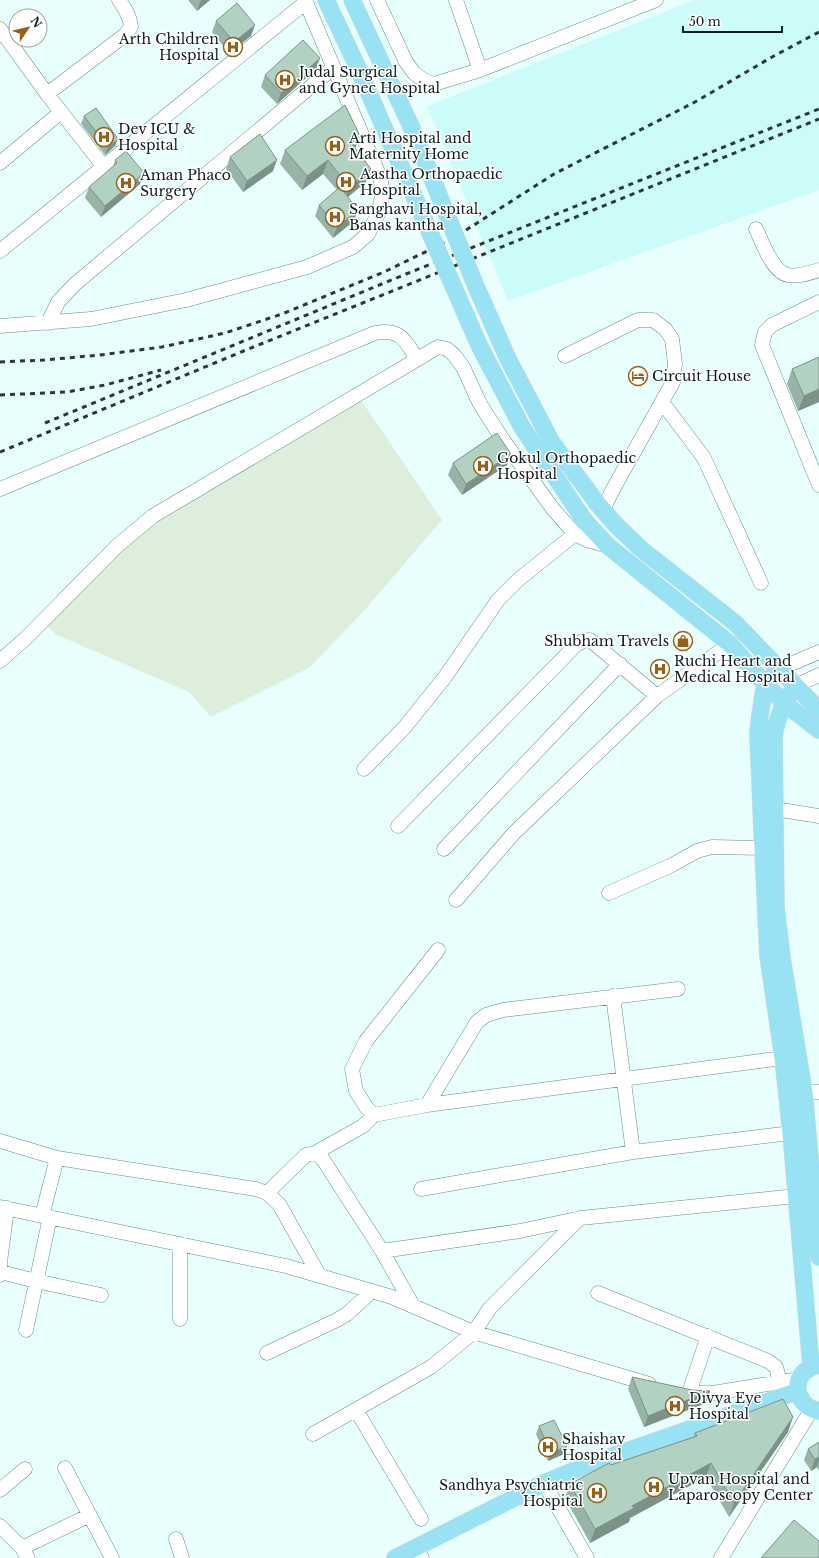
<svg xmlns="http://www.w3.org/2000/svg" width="819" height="1558" viewBox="0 0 819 1558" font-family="'Libre Baskerville',serif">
<rect width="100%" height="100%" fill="#e8fffd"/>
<path fill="#cbfcf9" d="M695,0H819V190L508,301L427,106Z"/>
<path fill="#deeedc" d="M359,397L442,520L363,612L309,668L211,717L189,692L57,635L45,624L143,528Z"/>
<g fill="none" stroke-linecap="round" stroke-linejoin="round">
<defs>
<path id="minor" d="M377,0L406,62L414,73L425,81L434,84L480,70L656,0
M456,0L480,70
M0,29L47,94L104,167
M47,94L125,35L131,27C130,16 125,9 119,0
M0,163L61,112
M756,229C762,242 773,273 788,275C798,277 810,273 819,270
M0,251L306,2
M819,302L772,325L765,332L762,345L819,485
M48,323L58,302L75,284L333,68
M0,326L91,319L186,300L307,267L353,247L368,234L378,214L383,192L380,177L305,0
M565,356L638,320H653L665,329L672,339L675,364L673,382L612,491L603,510
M662,402L704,458L761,583
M0,489L375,333C400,328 405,340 417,359
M0,661L26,638L117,546L153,516L438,347L447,349L454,355L463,367L480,404L503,440L553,509L575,534L587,540L608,546
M779,669L819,652
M795,686L819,675
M364,769L404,728L445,677L498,600L518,580L575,534
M775,809L819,816
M398,826L576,645L583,641L590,640L657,696
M444,849L620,664
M609,893L672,865L697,851L712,847L763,848
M456,900L514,833L657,696L730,644
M438,950L366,1041L352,1069L356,1091L366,1107L374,1115L427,1105L783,1058
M613,996L633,1152
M804,1092H819
M427,1105L477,1022L486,1015L503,1010L678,989
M0,1141L57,1158L256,1189L267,1193L279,1204L319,1275
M315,1153L363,1126L374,1115
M421,1189L633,1152L791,1133
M267,1193L306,1155L315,1153L322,1158L382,1251L413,1306
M0,1207L286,1266L392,1297L473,1332L649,1384
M42,1216L57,1158
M180,1244V1319
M382,1251L520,1231L581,1218L796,1196
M1,1272L36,1281L101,1295
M0,1275V1262L7,1208
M598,1293L768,1361L776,1367L780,1382
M26,1330L50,1217
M267,1353L337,1320L347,1314L372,1291
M689,1393L708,1336
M691,1393H713L799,1379
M356,1410L421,1519
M313,1434L431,1367L474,1332L490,1308L580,1218
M65,1468L112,1558
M544,1483L587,1558
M0,1490L25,1469
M0,1526L22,1548L28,1558
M176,1539L182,1558
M416,1547L422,1558
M22,1548L90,1515
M721,1558L812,1409"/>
<path id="major" d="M597,503L615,524L641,549L735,623L819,710
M584,520L608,546L730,644L765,684L784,703L819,730
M779,669L765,684L760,715L758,733L762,828L768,955L783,1058L791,1133L811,1366
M795,686C784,703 776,718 774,738L776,908L782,958L804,1092L819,1257
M819,1365C790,1370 791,1405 819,1411
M395,1558L544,1483L587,1465L798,1391"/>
</defs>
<use href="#minor" stroke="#698d8a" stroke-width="15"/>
<use href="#major" stroke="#dddfdf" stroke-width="18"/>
<use href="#minor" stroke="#fff" stroke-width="14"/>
<use href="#major" stroke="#99e2f4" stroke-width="17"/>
<path stroke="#293938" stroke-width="3" stroke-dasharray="5 5" stroke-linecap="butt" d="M0,362L44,360L100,355L162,347L225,333L282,314L384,272L452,239L554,174L695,102L772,57L819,32
M0,395L67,392L105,385L161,370
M45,423L406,274L819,109
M0,452L246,350L819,119"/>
<defs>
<path id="major-bridge" d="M326,0L358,68L479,345L522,427L584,520
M352,0L410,124L475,284L508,359L551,441L597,503"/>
</defs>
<use href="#major-bridge" stroke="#dddfdf" stroke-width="18" stroke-linecap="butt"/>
<use href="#major-bridge" stroke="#99e2f4" stroke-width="17"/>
</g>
<path fill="#98b4a8" d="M188,0H210L197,11Z
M216,21L251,36L229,53L212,32Z
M316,69L277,104L261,87L265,75Z
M84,116L115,146L105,155L81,124Z
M355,149L366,182L348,197L354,221L333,238L315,216L319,205L337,190L323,174L302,190L280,164L285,150Z
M230,157L273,171L243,192L226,169Z
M115,160L140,184L101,217L85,198L89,187L113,167Z
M819,357V402L798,411L787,384L792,369Z
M511,454L507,465L462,495L448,475L453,463Z
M632,1377L692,1390L710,1391L706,1403L644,1427L628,1389Z
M539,1426L567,1446L564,1454L548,1461L536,1434Z
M788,1432L729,1517L706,1477L630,1518L629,1522L590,1543L565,1498L570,1484L611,1465L693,1437L695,1433Z
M819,1442V1471L817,1467L811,1471L804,1460L808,1449Z"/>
<path fill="#7c9288" d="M201,0H210L197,11Z
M255,25L251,36L229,53L234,42Z
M320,58L316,69L277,104L281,93Z
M360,136L355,149L351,143Z
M118,139L115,146L105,155L108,147Z
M277,160L273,171L243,192L247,181Z
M328,160L323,174L302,190L307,176Z
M371,169L366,182L344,200L349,187Z
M144,173L140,184L101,217L105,206Z
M358,210L354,221L333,238L337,227Z
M819,389V402L798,411L804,396Z
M511,454L507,465L462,495L466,484Z
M710,1391L706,1403L644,1427L648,1416Z
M793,1417L788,1432L729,1517L734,1503Z
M567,1446L564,1454L548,1461L551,1453Z
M819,1457V1460L817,1467L811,1471L815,1459Z
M711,1463L706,1477L630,1518L629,1522L590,1543L595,1529L632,1506Z"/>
<path fill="#b1d1c3" stroke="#7c9288" d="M237,3L255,25L234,42L216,21Z
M303,40L320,58L281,93L265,75Z
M345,105L360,136L351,143L371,169L349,187L328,160L307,176L285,150Z
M96,108L118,139L108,147L84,116Z
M260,134L277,160L247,181L230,157Z
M126,151L144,173L105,206L89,187L117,163L115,160Z
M340,187L358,210L337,227L319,205Z
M819,357V389L804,396L792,369Z
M497,433L511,454L466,484L453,463Z
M632,1377L692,1390L710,1391L648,1416Z
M783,1399L793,1417L734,1503L711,1463L632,1506L634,1508L595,1529L570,1484L609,1463L611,1465L697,1436L695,1433Z
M554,1420L567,1446L551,1453L539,1426Z
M819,1442V1457L815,1459L808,1449Z
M794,1520L819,1541V1558H761Z"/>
<defs>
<symbol id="hospital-ring" viewBox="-11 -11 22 22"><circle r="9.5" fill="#fff" stroke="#976019" stroke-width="1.5"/><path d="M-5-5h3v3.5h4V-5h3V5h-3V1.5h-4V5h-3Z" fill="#976019"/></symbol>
<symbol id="hotel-ring" viewBox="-11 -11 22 22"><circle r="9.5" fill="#fff" stroke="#976019" stroke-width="1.5"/><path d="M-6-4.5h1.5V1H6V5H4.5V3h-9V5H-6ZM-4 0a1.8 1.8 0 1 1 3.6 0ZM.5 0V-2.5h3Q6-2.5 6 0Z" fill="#976019"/></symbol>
<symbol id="shop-ring" viewBox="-11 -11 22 22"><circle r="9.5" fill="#fff" stroke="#976019" stroke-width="1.5"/><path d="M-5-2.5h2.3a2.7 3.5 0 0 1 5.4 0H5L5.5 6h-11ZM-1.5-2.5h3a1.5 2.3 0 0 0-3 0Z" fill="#976019"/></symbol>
</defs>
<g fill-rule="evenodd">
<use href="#hospital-ring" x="222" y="36" width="22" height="22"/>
<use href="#hospital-ring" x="274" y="69" width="22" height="22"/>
<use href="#hospital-ring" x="93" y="126" width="22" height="22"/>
<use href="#hospital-ring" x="324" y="135" width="22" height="22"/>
<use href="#hospital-ring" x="335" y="171" width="22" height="22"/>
<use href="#hospital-ring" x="115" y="172" width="22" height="22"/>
<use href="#hospital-ring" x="324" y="206" width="22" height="22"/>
<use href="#hotel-ring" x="627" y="365" width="22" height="22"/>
<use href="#hospital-ring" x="472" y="455" width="22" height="22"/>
<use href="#shop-ring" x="672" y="630" width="22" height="22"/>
<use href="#hospital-ring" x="649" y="658" width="22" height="22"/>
<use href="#hospital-ring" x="664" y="1395" width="22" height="22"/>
<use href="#hospital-ring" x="537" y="1436" width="22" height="22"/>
<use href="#hospital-ring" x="643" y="1476" width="22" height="22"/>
<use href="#hospital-ring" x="586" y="1482" width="22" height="22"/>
</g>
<g text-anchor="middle" stroke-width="3" stroke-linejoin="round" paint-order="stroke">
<g font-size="14" fill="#0e1d1c" stroke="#fff" text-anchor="start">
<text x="219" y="44" text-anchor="end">Arth Children<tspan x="219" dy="16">Hospital</tspan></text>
<text x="299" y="77">Judal Surgical<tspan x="299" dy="16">and Gynec Hospital</tspan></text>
<text x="118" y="134">Dev ICU &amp;<tspan x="118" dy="16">Hospital</tspan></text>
<text x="349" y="143">Arti Hospital and<tspan x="349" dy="16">Maternity Home</tspan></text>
<text x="360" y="179">Aastha Orthopaedic<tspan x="360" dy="16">Hospital</tspan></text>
<text x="140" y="180">Aman Phaco<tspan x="140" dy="16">Surgery</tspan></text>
<text x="349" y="214">Sanghavi Hospital,<tspan x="349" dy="16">Banas kantha</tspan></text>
<text x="652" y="381">Circuit House</text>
<text x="497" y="463">Gokul Orthopaedic<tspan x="497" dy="16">Hospital</tspan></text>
<text x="669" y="646" text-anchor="end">Shubham Travels</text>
<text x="674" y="666">Ruchi Heart and<tspan x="674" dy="16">Medical Hospital</tspan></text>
<text x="689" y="1403">Divya Eye<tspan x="689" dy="16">Hospital</tspan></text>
<text x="562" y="1444">Shaishav<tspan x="562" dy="16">Hospital</tspan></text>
<text x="668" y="1484">Upvan Hospital and<tspan x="668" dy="16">Laparoscopy Center</tspan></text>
<text x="583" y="1490" text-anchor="end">Sandhya Psychiatric<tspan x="583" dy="16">Hospital</tspan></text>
</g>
</g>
<g transform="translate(28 28) rotate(55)"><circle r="19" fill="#ffffff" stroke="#9fa5a4"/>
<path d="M0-3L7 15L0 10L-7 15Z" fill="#976019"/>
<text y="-6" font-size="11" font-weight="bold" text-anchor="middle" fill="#0e1d1c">N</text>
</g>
<path d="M683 26v6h99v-6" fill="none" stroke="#0e1d1c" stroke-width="2"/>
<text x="689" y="26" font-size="12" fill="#0e1d1c" stroke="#ffffff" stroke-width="3" paint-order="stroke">50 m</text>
</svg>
